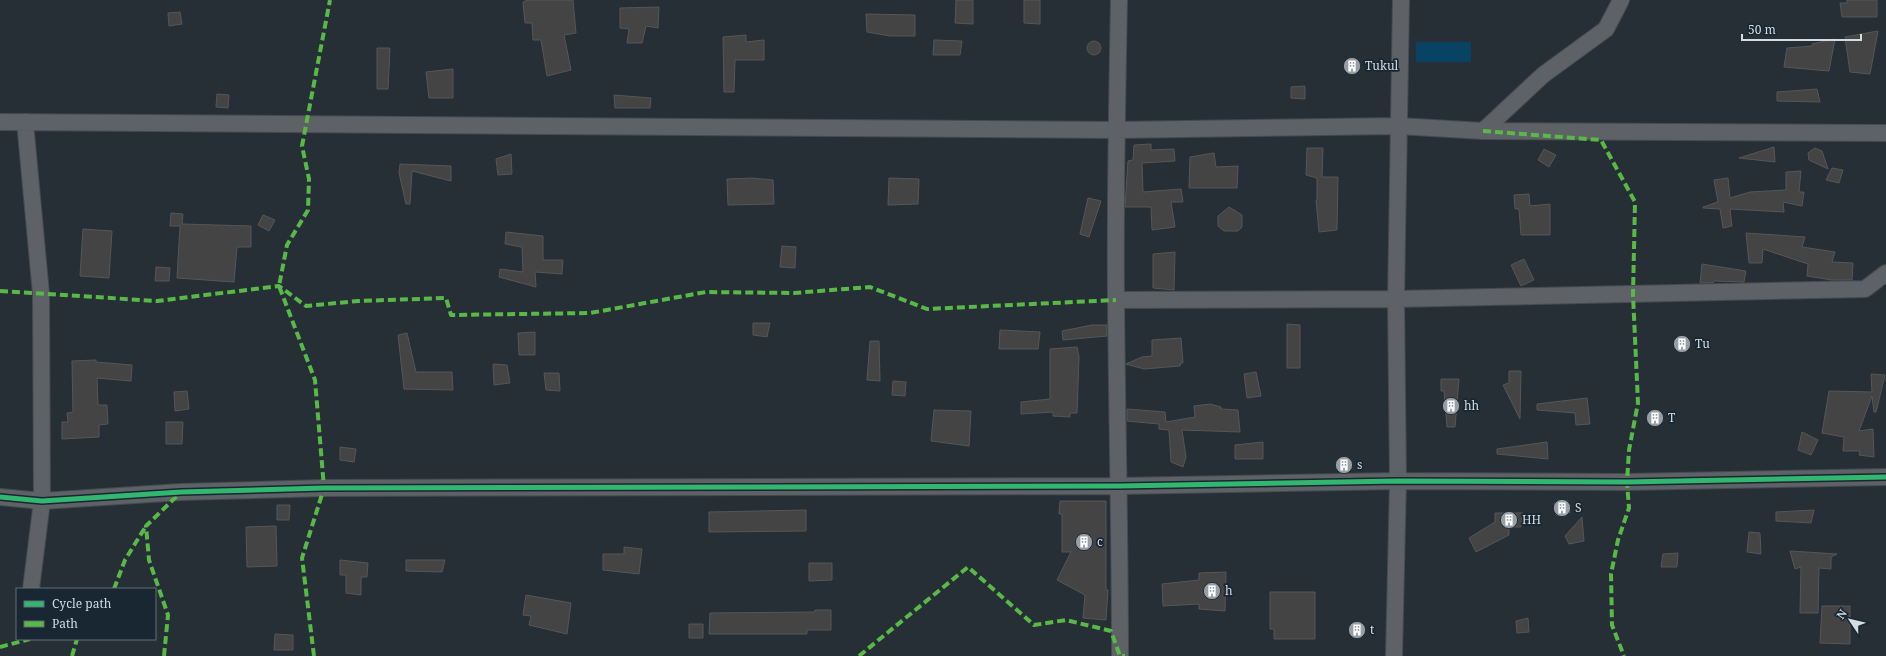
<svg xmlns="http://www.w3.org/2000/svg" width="1886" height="656" viewBox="0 0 1886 656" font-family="'Noto Serif',serif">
<rect width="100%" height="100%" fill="#272f36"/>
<path fill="#094364" d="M1416,42H1471V62H1416Z"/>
<path fill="#444" stroke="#565656" d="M528,0H573L576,33L564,35L571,70L547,76L541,40H533L532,23H525L523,2Z
M956,0H973V24L955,23Z
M1024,0H1040V24L1024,23Z
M1847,0H1877V17H1842L1840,3H1847Z
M659,7L658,28L646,26L642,43H627L629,29L620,28V8Z
M180,12L182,24L169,26L168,13Z
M866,14L915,15V36H890L867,32Z
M1878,31L1870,74L1850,72L1845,37Z
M746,35V42L764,40V60H735L734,92H724L723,37Z
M1835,39L1829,71L1784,67L1787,48L1813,46L1812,44Z
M934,40L962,41L960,55H933Z
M1087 48a7 7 0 1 1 14 0a7 7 0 1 1-14 0Z
M377,48H390L388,89H377Z
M453,69V98H429L426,72Z
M1305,86V99L1291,98V87Z
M1817,89L1820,102L1777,101V92Z
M217,94L229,95L228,108L216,107Z
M614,95L651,98L650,108H615Z
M1151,144V150L1174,149L1175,161L1142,163L1143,192L1181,189L1183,202H1171L1175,227L1152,230L1151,207H1125L1128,161L1133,160L1134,145Z
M1774,147L1775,162L1739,158Z
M1307,148H1323L1322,177H1338L1337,230L1319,232L1316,200H1317V178L1306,175Z
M1815,148L1822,151L1828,169L1809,160L1808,153Z
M1544,149L1556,155L1549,167L1538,160Z
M1214,153L1216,167L1238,166L1237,188H1189L1190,157Z
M511,154L512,174L498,175L496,159Z
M400,164L451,166V181L412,171L410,204H406L399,173Z
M1832,168L1843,170L1839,183L1826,180Z
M1801,171L1799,192H1804L1802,206L1783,202L1784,212L1730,209L1732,226L1723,228L1720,209L1703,208V207L1718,202L1714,180L1728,178L1730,198L1750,192L1786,190V172Z
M752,178L773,180L774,204L728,205L727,179Z
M889,178L919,179L918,204L888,205Z
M1529,194L1530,206L1550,204V235H1521L1519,209H1515L1514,195Z
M1088,198L1101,201L1089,237L1080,234Z
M1229,207L1242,215V227L1238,231H1224L1218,226V216Z
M171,213L183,214L182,224L251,226V247H237L234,282L177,278L180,226H170Z
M263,215L275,220L269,231L258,225Z
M83,229L112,231L109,278L80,276Z
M506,232L543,236V260H563L562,274L535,272L536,287L499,277L500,269L523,272L522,247L505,244Z
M1746,233L1805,237L1802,247L1835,252L1832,262L1853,263L1852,280H1832L1807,276L1808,264L1763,249L1762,263H1749Z
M782,246L796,247L795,268L780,267Z
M1175,252L1174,290L1153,288V254Z
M1524,259L1534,280L1521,286L1511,265Z
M1702,264L1746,271L1744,282L1714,281L1713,283H1700Z
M156,267L170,268L169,281H155Z
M753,323H770L767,337L753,335Z
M1287,324L1300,325V368H1287Z
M1092,325H1107V336L1063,340L1062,331Z
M1000,330L1040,332L1038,349H999Z
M535,332V355H519L518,333Z
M407,333L416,372H452L453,390L404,389L398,335Z
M1181,338L1183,363H1181L1180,366L1144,369L1126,364L1142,357L1152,356V340Z
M870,341H879L880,381L867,380Z
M1077,347L1079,357L1077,413H1070V417L1053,416V412L1021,414V402L1050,399V349Z
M96,360V362L132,365L131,381L97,378L98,405H107L108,424L99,425V437L62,439V422H68L67,413L73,412L72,361Z
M493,364L507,365L510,383L494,385Z
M1509,371H1521L1520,419L1503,385L1509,383Z
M1256,372L1261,396L1247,398L1244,374Z
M544,373H559L560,391L546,390Z
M1871,374L1885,375L1876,412H1874L1872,396L1859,431L1873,429L1874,457L1859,455L1860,451H1843L1844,437L1822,433L1829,391L1872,392Z
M1441,379H1459L1455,427H1447L1444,391H1441Z
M893,381L906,382L905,396L892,395Z
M187,391L189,409L175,411L174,392Z
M1587,398L1590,424L1576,425L1575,413L1537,410V404Z
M1210,404L1221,407V409L1238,410L1240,432L1182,430L1186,457L1183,467L1171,462L1169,430L1159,429V424L1127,421V409L1165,412L1166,422L1195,417L1194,406Z
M934,410L971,411L969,446L931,441Z
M166,422H183L182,444H166Z
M1802,432L1818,440L1811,455L1798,450Z
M1263,442V459H1235V445Z
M1547,442L1548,459L1497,454V449Z
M340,447L356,449L354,462L340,460Z
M1060,501H1106V590H1108L1106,620L1083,618L1085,595L1057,580L1071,552H1062V514H1059Z
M1568,501L1570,513L1556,515L1554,503Z
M277,505H290L289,520H277Z
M806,510V531L709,532V512Z
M1814,510L1811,523L1776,521V512Z
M1495,513H1523L1521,527H1509V535L1476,552L1469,538L1495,522Z
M1582,517L1584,541L1569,544L1565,536Z
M276,526L277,566L247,567L246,527Z
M1749,532L1760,533L1761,554L1747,552Z
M624,547L642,549L639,574L603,570V554H624Z
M1790,551L1837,554L1831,557V569L1819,568L1818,613H1800L1801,567L1795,569Z
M1678,553L1677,567H1661L1663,554Z
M340,560L368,563L367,577H361V595L346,593V575H340Z
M406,560H445L442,572L406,571Z
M809,563H832V580L809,581Z
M1226,572L1225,611L1199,609V604L1163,606L1162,584L1199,580V573Z
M1270,592H1315V639H1274V629H1270Z
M526,595L571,603L567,634L529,625L531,616L523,615Z
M1822,606H1850V644L1820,643Z
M815,610H831V630H807V634H709L710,613L815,612Z
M1528,618L1529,632L1517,633L1516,621Z
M689,624H703V638H689Z
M275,634L293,635V650H274Z"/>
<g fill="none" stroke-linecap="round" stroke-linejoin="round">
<defs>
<path id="minor" d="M1119,0C1117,100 1115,200 1116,300C1117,419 1120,537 1120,656
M0,122L1116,130L1399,126L1483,131L1886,133
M25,122L41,294L42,501L31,589
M1483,131L1543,75L1606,29L1621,0
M1116,300L1396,299L1865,289L1886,273
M0,497L42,501L181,492L324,488L1120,486L1398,481L1627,482L1886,477
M1394,656L1398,481L1396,299L1401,0"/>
</defs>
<use href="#minor" stroke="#444b50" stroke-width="18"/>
<use href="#minor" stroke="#5e6165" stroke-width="16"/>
<path stroke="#58b947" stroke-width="4" stroke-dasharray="8 4" stroke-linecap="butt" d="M1483,131L1601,140L1635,202L1633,295L1638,403L1629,450L1627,482L1629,508L1618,540L1611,574L1612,625L1624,656
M0,291L157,301L279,286L306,306L358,301L446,298L451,315L590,313L706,292L794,293L870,287L927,309L1116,300
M114,589L125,560L146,526
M0,647L30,639
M72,656L77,639
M164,656L168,615L149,560L146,526L181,492
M314,656L302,558L324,488L315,380L279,286L287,245L308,210L309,179L302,146L330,0
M859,656L968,567L1034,625L1066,620L1111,631L1120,656H1125"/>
<defs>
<path id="cycleway" d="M0,497L42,501L181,492L324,488L1120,486L1398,481L1627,482L1886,477"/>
</defs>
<use href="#cycleway" stroke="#182732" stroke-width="8"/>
<use href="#cycleway" stroke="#33b770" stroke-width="5"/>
</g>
<defs>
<symbol id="building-disc" viewBox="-11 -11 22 22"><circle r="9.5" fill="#969fa6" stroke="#182732"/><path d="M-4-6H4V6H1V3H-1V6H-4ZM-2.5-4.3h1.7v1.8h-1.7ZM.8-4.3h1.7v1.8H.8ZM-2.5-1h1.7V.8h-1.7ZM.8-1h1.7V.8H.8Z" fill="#fff"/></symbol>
</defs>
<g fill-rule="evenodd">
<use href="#building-disc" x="1342" y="56" width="20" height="20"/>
<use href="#building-disc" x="1672" y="334" width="20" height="20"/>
<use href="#building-disc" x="1441" y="396" width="20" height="20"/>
<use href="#building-disc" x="1645" y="408" width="20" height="20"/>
<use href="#building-disc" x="1334" y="455" width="20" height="20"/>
<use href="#building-disc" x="1552" y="498" width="20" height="20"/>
<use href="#building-disc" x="1499" y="510" width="20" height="20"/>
<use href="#building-disc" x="1074" y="532" width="20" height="20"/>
<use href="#building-disc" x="1202" y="581" width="20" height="20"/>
<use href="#building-disc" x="1347" y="620" width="20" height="20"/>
</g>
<g text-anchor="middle" stroke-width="3.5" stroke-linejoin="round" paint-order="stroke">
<g font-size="12" fill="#d2dce3" stroke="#182732" text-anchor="start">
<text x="1365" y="70">Tukul</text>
<text x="1695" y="348">Tu</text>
<text x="1464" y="410">hh</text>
<text x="1668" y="422">T</text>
<text x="1357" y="469">s</text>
<text x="1575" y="512">S</text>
<text x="1522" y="524">HH</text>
<text x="1097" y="546">c</text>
<text x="1225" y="595">h</text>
<text x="1370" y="634">t</text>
</g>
</g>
<rect x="16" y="588" width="140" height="52" fill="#182732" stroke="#626f79"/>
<rect x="24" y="601" width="20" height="6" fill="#33b770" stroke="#626f79"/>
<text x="52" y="608" font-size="12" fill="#d2dce3">Cycle path</text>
<rect x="24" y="621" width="20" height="6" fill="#58b947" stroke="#626f79"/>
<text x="52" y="628" font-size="12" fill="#d2dce3">Path</text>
<g transform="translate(1850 620) rotate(305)" stroke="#182732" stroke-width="3" paint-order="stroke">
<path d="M0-3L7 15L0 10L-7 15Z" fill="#d2dce3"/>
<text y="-6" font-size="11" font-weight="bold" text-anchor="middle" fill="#d2dce3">N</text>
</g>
<path d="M1742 34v6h119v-6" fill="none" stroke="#d2dce3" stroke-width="2"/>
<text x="1748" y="34" font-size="12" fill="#d2dce3" stroke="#182732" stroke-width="3" paint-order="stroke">50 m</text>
</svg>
